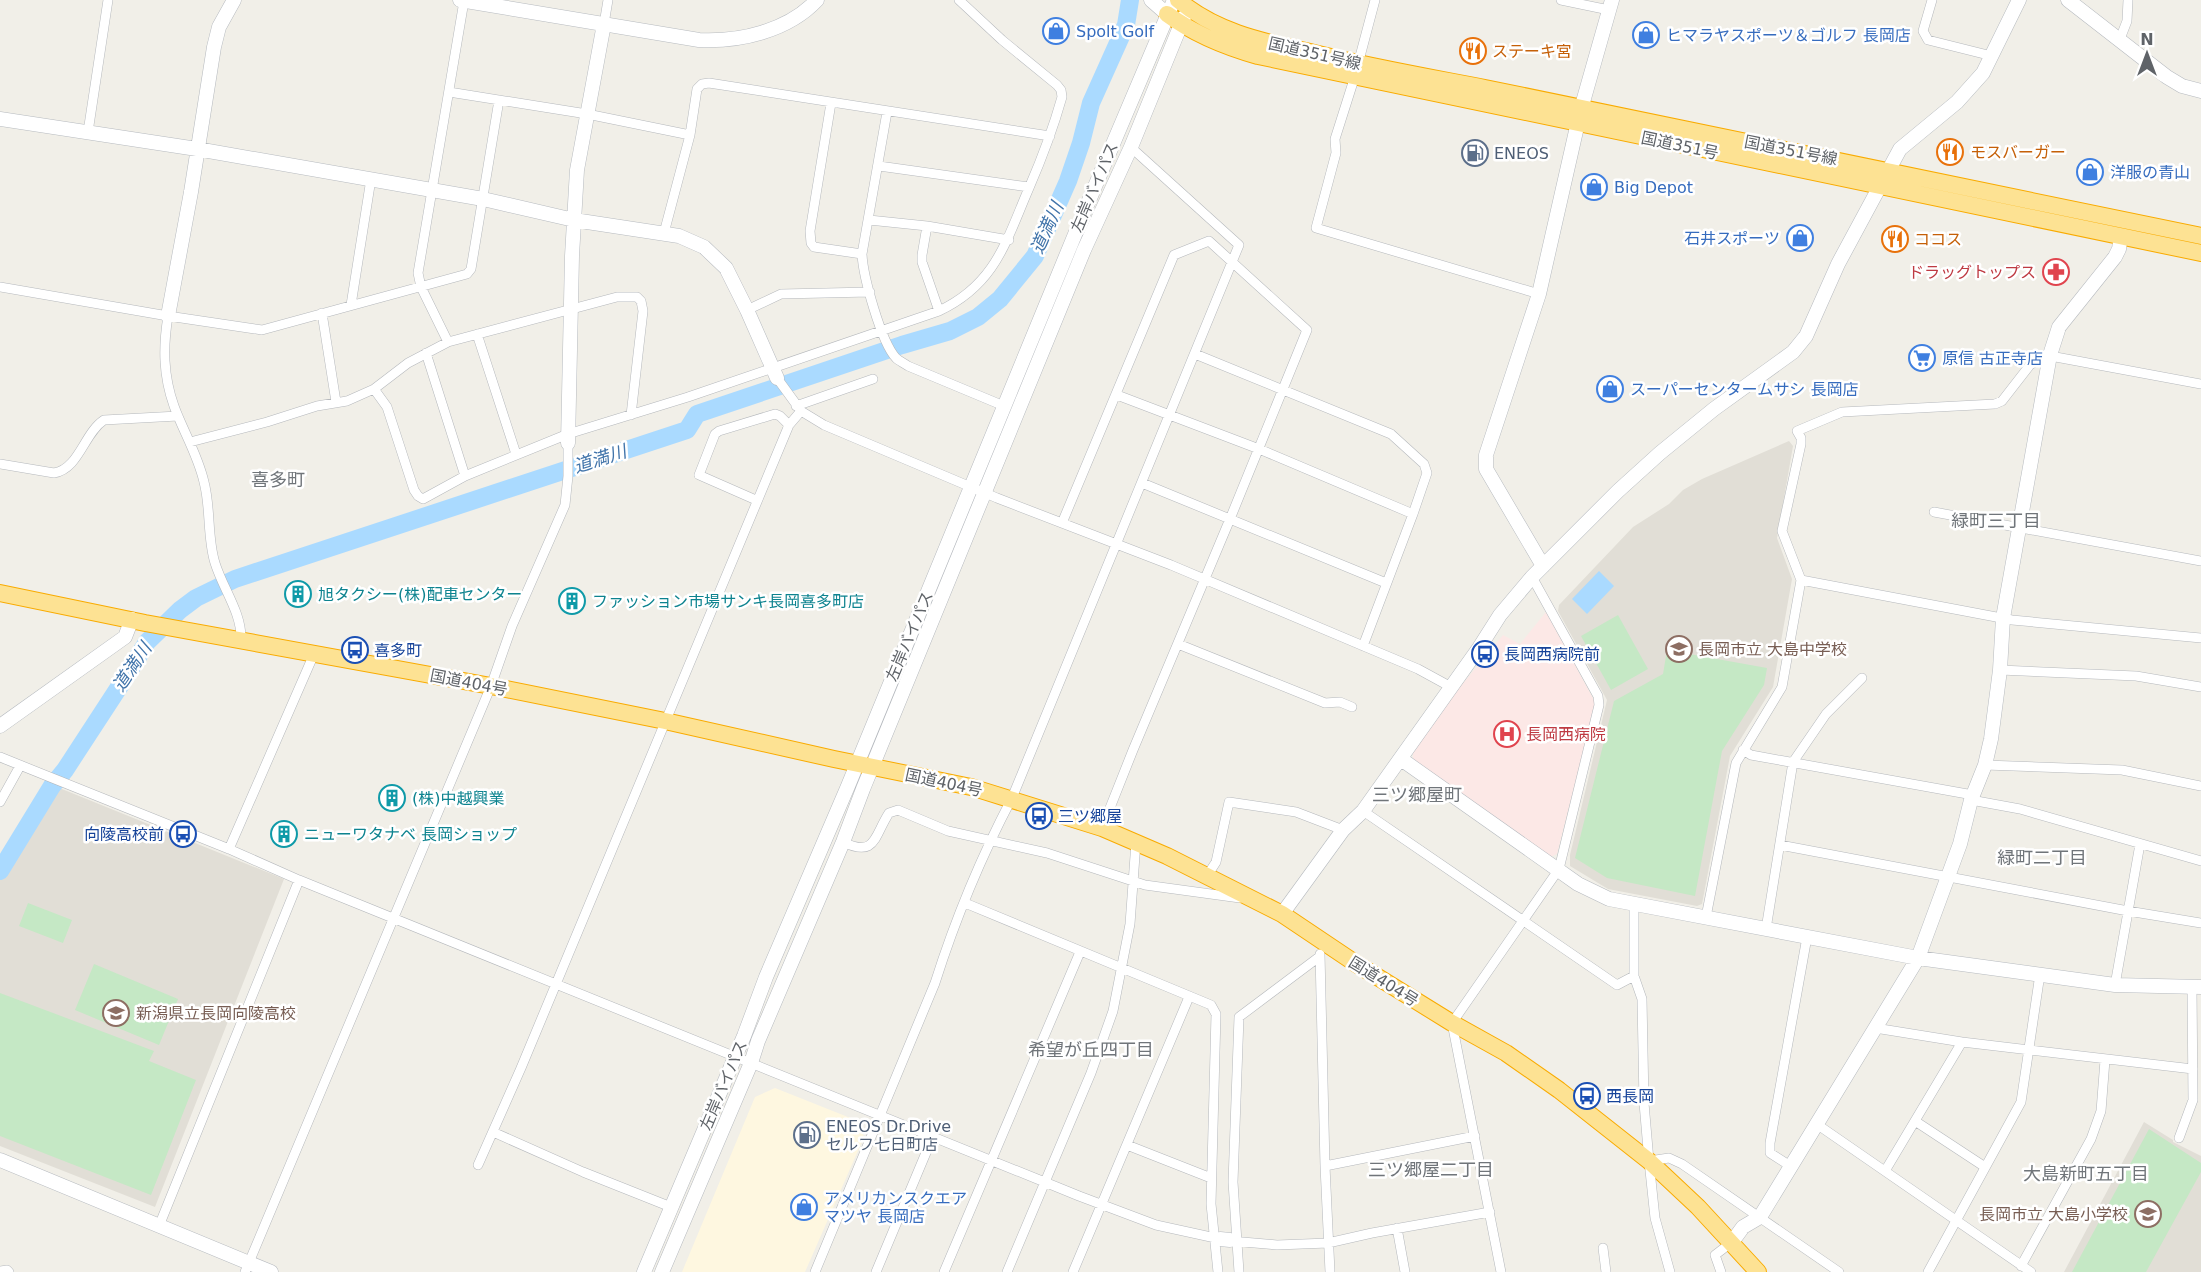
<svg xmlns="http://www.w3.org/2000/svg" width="2201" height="1272" viewBox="0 0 2201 1272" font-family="'DejaVu Sans','Noto Sans JP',sans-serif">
<rect width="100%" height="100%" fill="#f1efe8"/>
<path fill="#fef7e0" d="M775,1088L858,1121L864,1137L805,1272H682L755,1097Z"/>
<path fill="#e1ded6" d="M1789,441L1793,446L1777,538L1792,579L1773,687L1730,756L1702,904L1697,906L1608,889L1570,866V855L1607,700L1558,611L1559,605L1633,527L1669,504L1683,490L1702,479Z
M57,787L284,879L155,1207L0,1146V879Z
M2144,1122L2173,1140V1142L2201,1156V1272H2064Z"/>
<path fill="#fce8e6" d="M1546,612L1594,700V709L1557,854L1550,857L1413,759V751L1455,693L1503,635L1520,644Z"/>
<path fill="#c5e8c5" d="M1618,615L1648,669L1611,690L1581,636Z
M1667,650L1767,668L1764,685L1722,751L1695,896L1607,878L1575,858L1614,701L1663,674Z
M28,903L72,920L63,943L19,926Z
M94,964L178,999L159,1045L75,1010Z
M0,993L154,1051L149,1061L196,1080L151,1195L0,1136Z
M2149,1129L2201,1163V1172L2146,1272H2072Z"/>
<path fill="#aadaff" d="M1599,571L1614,586L1587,614L1572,599Z"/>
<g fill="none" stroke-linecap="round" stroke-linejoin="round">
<path stroke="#aadaff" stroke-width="18" d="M0,871L52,786L65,770L125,678L147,642L180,610L196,598L235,579L687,430L697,414L902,345L950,331L978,317L1000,299L1035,256L1068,181L1081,143L1091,103L1126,25L1130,0"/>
<defs>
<path id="street" d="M1561,0L1609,10
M1932,0L1923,31L1928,40L1992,56
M604,24L608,0
M2120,39L2127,21L2128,0
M1358,64L1375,0
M1355,76L1335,139L1336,153L1316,228L1539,294
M449,92L587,114L690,135
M831,103L810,231L811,243L814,247L862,254C863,276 881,342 896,358C899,361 904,363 908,366L1004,406
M88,132L108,0
M879,166L1029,187
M869,220L927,226L1009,240
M927,226L922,255V262L939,311
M664,233L690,135L697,89L702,84L709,83L1050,136
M862,254L887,112
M0,287L168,316L262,330L467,274L471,269L499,100
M351,305L371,179
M747,310L781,294L870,292
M322,313L336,402
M168,316C163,347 163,375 174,406C183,431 198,455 204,482C211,508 207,538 215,563C223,589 242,613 241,640
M477,334L516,454
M448,342L421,287L418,273L464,1
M426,353L465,476
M1195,354L1391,434L1424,464L1427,473L1413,514L1363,646
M777,378L801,411L824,425L997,498L1171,565L1418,669L1451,687
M374,389L387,407L414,490L418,496L423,499L465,476L568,434L688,397L939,311C996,284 1006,241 1029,188C1042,158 1053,129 1062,97L1061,90L1057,85L1002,40L959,0
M1117,395L1259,449L1413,514
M796,406L873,379
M190,442L267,422L317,406L347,401L374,389L408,363L448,342L617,297H637L641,301L643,311L631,415
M0,464L54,473C79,469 84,433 104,420L178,416
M1142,483L1386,583
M756,500L699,475L715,434L719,431L775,414L780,416L789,425
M1934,512L2201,561
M1062,523L1174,255L1209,241L1307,330L1230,519L1133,750L1102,828
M1801,580L2012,620L2201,638
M1178,644L1325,703L1340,702L1352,707
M2000,670L2136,676L2201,687
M1743,750L1751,755L1973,795
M0,757L229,849L299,880L1079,1196L1156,1225L1220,1239
M1985,765L2122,770L2201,786
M1971,800L2020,809L2201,861
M0,802L20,766
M1363,811L1617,985L1634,976
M843,842C876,858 874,836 889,813L898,810L948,831L1047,853L1145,885L1240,898
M1780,845L2128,911L2201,923
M229,849L314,654
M1207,876L1216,862L1229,802L1296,812L1343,830
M965,903L1211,1005L1216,1014L1211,1204L1218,1272
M1634,904V976L1642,999L1644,1103L1649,1161L1655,1218L1670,1272
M1706,917L1736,763L1782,687L1801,580L1782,531L1801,444V438L1797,431L1842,412L1995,404L2002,401L2030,365L2045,355L2201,384
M1766,929L1793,762L1826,714L1862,678
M1320,954L1325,1166L1330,1272
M2115,985L2140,844
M1875,1028L1962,1042L2193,1069
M1915,1121L1985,1167
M1818,1125L2031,1272
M493,1132L583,1172L671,1207
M2179,1138L2193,1100L2192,987
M1127,1145L1211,1178
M1649,1161L1669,1158L1682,1164L1839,1272
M478,1165L521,1068L789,425L801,411
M1325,1166L1475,1136
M1792,1167L1770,1153V1143L1807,937
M1885,1171L1962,1042
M159,1226L299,880
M1397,1228L1405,1272
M1231,1241L1277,1245L1328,1243L1372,1233L1490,1212
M1603,1248L1606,1272
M2021,1266L2091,1139L2101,1111L2105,1060
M0,1271L7,1270L9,1272
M245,1272L491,686L512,626L565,505L568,476V443
M815,1272L935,983C955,920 981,857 1012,798L1239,245L1135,151
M876,1272L933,1136
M944,1272L1080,952
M1007,1272L1091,1073L1113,1011L1130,924L1136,842
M1073,1272L1189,997
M1239,1272L1233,1182L1239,1017L1319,957
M1501,1272L1452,1023L1559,869L1599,705L1598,696L1532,577
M1721,1272L1715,1255L1732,1242
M1928,1272L2021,1102L2040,974"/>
<path id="secondary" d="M460,0L699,40C740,42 788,31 817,0
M1151,0L1167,14
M2068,0L2167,77L2182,86L2201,91
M0,119L197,149L483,199L574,220L679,236L704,247L726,268L747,310L777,378
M168,316L191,192L214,47L219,27L234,0
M568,443L572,256L577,170L604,24
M1543,566L1486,469V455L1539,294L1581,109L1612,0
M0,726L125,637L132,619
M1401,759L1578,884L1609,899L1918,958L2115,985L2201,987
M1282,914L1343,830L1363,811L1479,648L1500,615L1532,577L1618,491L1660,453L1714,409L1793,352L1806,336L1838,264L1900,149L1957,102L1983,73L2019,0
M0,1160L271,1272
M1220,1239L1230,1240
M1732,1242L1743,1227L1760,1217L1918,958L1960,844L1971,800L1985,765L1991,739L2000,670L2003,618L2050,355L2059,327L2115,257L2119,249L2121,236
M644,1272L744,1036L766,977L848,786L1085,210L1174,0
M662,1272L751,1063L758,1041L843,842L863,789L1084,250L1131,147L1184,17"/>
<path id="highway" d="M1178,0C1217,33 1265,42 1314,53C1371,67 1428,77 1485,88C1724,138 1963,185 2201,236
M1167,14C1194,34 1226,47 1258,56L2201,253
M0,593L145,623L491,686L665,721L834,759L971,787L1102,828L1167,856L1282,914L1355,963L1452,1023L1506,1053L1559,1090L1649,1161L1698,1207L1758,1272"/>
</defs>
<use href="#street" stroke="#b5b8bc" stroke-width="10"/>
<use href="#secondary" stroke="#b6babf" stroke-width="15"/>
<use href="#highway" stroke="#f9ab00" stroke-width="18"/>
<use href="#street" stroke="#fff" stroke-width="9"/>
<use href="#secondary" stroke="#fff" stroke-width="14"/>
<use href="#highway" stroke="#fde293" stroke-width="16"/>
</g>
<defs>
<symbol id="shop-ring" viewBox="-11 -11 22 22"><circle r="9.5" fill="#fff" stroke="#3f7fe0" stroke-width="1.5"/><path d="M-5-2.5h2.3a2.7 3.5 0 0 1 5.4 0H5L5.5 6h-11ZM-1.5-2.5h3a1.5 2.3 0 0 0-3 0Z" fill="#3f7fe0"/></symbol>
<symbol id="restaurant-ring" viewBox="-11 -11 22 22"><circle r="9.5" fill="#fff" stroke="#e8710a" stroke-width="1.5"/><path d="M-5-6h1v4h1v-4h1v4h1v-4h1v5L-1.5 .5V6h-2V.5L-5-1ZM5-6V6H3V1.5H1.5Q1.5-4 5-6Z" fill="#e8710a"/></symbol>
<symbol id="fuel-ring" viewBox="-11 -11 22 22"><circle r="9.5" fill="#fff" stroke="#5c6f8a" stroke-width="1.5"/><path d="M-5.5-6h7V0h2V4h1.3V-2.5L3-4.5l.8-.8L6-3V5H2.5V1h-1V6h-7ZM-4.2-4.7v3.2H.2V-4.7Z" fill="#5c6f8a"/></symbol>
<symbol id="pharmacy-ring" viewBox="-11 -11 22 22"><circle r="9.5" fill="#fff" stroke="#e0444e" stroke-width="1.5"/><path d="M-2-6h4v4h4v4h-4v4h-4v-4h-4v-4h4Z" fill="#e0444e"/></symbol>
<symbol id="supermarket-ring" viewBox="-11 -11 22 22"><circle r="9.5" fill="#fff" stroke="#3f7fe0" stroke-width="1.5"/><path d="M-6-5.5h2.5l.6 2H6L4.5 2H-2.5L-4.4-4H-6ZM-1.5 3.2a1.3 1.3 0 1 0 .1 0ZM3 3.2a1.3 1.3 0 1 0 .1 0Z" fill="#3f7fe0"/></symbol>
<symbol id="building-ring" viewBox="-11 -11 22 22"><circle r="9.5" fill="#fff" stroke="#0f9aa8" stroke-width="1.5"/><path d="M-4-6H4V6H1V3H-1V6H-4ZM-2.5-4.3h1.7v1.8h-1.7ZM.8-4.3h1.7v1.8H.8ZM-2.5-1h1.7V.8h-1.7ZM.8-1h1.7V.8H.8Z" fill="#0f9aa8"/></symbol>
<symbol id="school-ring" viewBox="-11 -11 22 22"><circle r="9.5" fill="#fff" stroke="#8d6e63" stroke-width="1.5"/><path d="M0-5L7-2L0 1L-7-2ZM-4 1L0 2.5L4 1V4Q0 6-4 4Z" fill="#8d6e63"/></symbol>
<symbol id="bus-ring" viewBox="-11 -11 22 22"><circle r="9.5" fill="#fff" stroke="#1a4fb4" stroke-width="1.5"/><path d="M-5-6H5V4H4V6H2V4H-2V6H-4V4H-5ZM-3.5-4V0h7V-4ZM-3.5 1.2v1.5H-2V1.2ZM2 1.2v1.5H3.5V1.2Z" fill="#1a4fb4"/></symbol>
<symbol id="hospital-ring" viewBox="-11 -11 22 22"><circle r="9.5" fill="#fff" stroke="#e0444e" stroke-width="1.5"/><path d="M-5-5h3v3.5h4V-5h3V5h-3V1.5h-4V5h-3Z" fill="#e0444e"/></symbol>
</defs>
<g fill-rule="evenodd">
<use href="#shop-ring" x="1041" y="16" width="30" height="30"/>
<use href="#shop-ring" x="1631" y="20" width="30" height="30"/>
<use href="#restaurant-ring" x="1458" y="36" width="30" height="30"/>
<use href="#restaurant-ring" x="1935" y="137" width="30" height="30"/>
<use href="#fuel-ring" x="1460" y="138" width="30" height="30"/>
<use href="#shop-ring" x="2075" y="157" width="30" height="30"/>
<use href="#shop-ring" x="1579" y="172" width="30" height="30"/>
<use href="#shop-ring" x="1785" y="223" width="30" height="30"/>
<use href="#restaurant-ring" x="1880" y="224" width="30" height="30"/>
<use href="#pharmacy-ring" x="2041" y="257" width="30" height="30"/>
<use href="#supermarket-ring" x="1907" y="343" width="30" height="30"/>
<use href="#shop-ring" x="1595" y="374" width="30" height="30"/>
<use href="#building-ring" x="283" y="579" width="30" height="30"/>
<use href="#building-ring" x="557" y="586" width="30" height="30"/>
<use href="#school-ring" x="1664" y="634" width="30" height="30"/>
<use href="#bus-ring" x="340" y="635" width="30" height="30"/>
<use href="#bus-ring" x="1470" y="639" width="30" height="30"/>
<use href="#hospital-ring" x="1492" y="719" width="30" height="30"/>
<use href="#building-ring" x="377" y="783" width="30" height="30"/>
<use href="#bus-ring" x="1024" y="801" width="30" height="30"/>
<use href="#bus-ring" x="168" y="819" width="30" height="30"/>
<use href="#building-ring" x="269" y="819" width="30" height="30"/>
<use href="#school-ring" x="101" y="998" width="30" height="30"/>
<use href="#bus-ring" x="1572" y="1081" width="30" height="30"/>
<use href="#fuel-ring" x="792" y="1120" width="30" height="30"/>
<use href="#shop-ring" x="789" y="1192" width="30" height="30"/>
<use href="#school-ring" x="2133" y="1199" width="30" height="30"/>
</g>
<g text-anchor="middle" stroke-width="5" stroke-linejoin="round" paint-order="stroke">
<g font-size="16" fill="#366cbe" stroke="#fff" text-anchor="start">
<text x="1076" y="37">Spolt Golf</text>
<text x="1666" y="41">ヒマラヤスポーツ＆ゴルフ 長岡店</text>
<text x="2110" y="178">洋服の青山</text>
<text x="1614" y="193">Big Depot</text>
<text x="1780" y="244" text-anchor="end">石井スポーツ</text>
<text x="1942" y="364">原信 古正寺店</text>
<text x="1630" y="395">スーパーセンタームサシ 長岡店</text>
<text x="824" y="1204">アメリカンスクエア<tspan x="824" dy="18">マツヤ 長岡店</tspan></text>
</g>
<g font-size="16" fill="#c56008" stroke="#fff" text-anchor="start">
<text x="1492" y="57">ステーキ宮</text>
<text x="1970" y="158">モスバーガー</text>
<text x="1914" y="245">ココス</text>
</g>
<g font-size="16" fill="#5f6368" stroke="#fff">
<text transform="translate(1315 53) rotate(13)" y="6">国道351号線</text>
<text transform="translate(1680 145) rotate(12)" y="6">国道351号</text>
<text transform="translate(1791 150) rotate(11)" y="6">国道351号線</text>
<text transform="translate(1094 187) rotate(-67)" y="6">左岸バイパス</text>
<text transform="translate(909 636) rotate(-67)" y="6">左岸バイパス</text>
<text transform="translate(469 682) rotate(11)" y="6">国道404号</text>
<text transform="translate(944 782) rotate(12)" y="6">国道404号</text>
<text transform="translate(1384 981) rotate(32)" y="6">国道404号</text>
<text transform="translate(723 1085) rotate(-67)" y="6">左岸バイパス</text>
</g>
<g font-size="16" fill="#4e5e75" stroke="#fff" text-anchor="start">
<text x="1494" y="159">ENEOS</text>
<text x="826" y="1132">ENEOS Dr.Drive<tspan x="826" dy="18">セルフ七日町店</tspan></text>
</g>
<g font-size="16" fill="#be3a42" stroke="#fff" text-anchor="end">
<text x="2036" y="278">ドラッグトップス</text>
<text x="1526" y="740" text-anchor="start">長岡西病院</text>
</g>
<g font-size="16" fill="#0d838f" stroke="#fff" text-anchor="start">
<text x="318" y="600">旭タクシー(株)配車センター</text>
<text x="592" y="607">ファッション市場サンキ長岡喜多町店</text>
<text x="412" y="804">(株)中越興業</text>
<text x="304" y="840">ニューワタナベ 長岡ショップ</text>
</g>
<g font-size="16" fill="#785e54" stroke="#fff" text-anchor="start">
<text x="1698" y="655">長岡市立 大島中学校</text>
<text x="136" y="1019">新潟県立長岡向陵高校</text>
<text x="2128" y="1220" text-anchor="end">長岡市立 大島小学校</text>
</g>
<g font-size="16" fill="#164399" stroke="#fff" text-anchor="start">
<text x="374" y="656">喜多町</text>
<text x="1504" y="660">長岡西病院前</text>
<text x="1058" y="822">三ツ郷屋</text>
<text x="164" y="840" text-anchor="end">向陵高校前</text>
<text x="1606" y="1102">西長岡</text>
</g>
<g font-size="18" font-style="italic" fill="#4174aa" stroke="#fff">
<text transform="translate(1047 228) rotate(-66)" y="6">道満川</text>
<text transform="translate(600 459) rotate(-18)" y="6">道満川</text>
<text transform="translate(132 667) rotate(-56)" y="6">道満川</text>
</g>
<g font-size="18" fill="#70757a" stroke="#fff">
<text x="278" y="486">喜多町</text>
<text x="1996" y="527">緑町三丁目</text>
<text x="1417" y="801">三ツ郷屋町</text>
<text x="2042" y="864">緑町二丁目</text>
<text x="1091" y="1056">希望が丘四丁目</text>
<text x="1431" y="1176">三ツ郷屋二丁目</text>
<text x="2086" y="1180">大島新町五丁目</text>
</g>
</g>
<g transform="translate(2147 54)" stroke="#ffffff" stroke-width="4.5" paint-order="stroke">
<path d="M0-4.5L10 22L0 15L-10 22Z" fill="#5f6368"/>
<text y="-9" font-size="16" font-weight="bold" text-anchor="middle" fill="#5f6368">N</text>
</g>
</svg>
